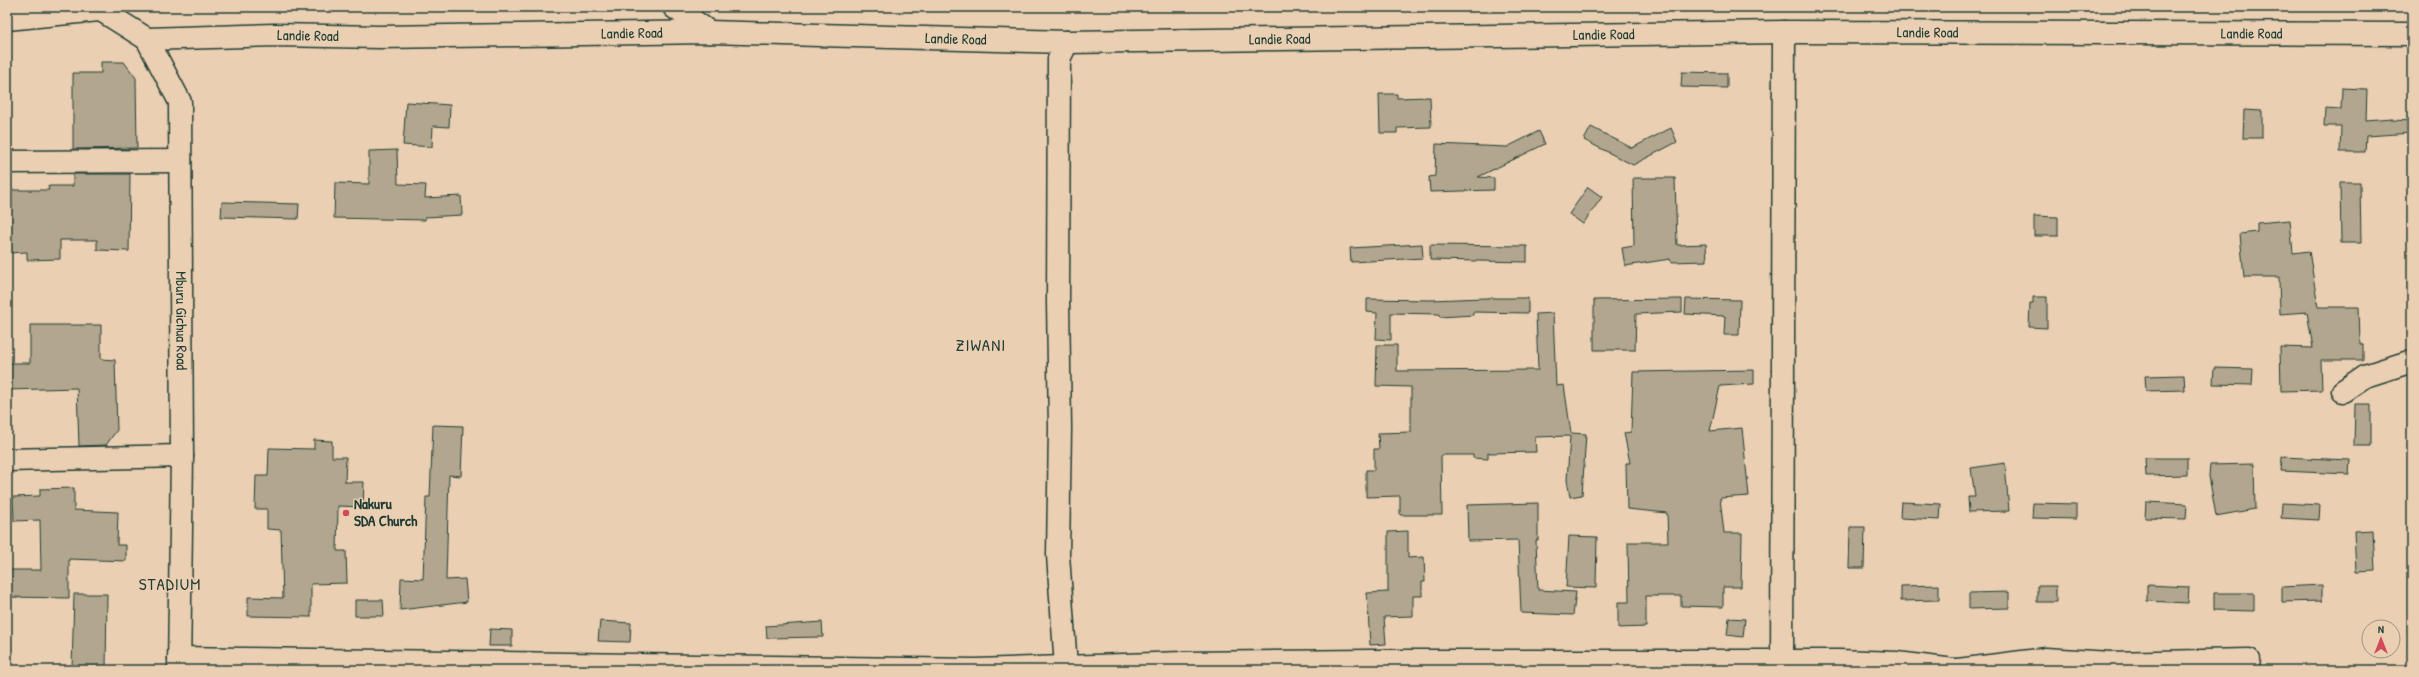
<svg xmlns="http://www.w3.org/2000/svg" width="2419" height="677" viewBox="0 0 2419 677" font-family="'Patrick Hand',sans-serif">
<rect width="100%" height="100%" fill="#ebcfb2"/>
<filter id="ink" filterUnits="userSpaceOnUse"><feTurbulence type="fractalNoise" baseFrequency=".025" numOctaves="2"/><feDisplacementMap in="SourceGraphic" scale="8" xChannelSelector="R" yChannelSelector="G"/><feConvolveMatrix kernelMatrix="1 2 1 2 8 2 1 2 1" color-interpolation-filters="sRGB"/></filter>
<g filter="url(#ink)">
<path fill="#b2a68f" stroke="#1f3d34" d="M101,62H124L136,78L137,148L73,149V73H101Z
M1682,72L1727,73V88L1681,87Z
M2342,88L2367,89L2366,120L2392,118V120L2412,121V133L2366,136L2365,152H2340L2341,126H2324L2325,108L2341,109Z
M1379,94H1397V98L1430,97L1431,127L1397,128V133H1380Z
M406,102L450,105L449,127L433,126L432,147L403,145Z
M2244,110L2262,111V138H2243Z
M1591,127L1632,148L1671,128L1677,142L1633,165L1584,140Z
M1539,131L1545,144L1478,177L1494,178V190L1430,192L1429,177L1435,176L1436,144L1507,147Z
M397,150L398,184L426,185L425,198L461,196L462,215L425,217V220L334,218L335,183L369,184V151Z
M73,174H130L129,251L97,250V240H60V259L27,260V252L7,253V190H49L48,186H73Z
M1633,178H1675L1677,245L1706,244L1707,261L1671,262L1670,259L1625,266L1622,248L1634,246Z
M2340,182H2360L2361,243H2341Z
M1588,187L1602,197L1583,224L1569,214Z
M222,202L299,204L298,219L221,217Z
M2034,216L2058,217V236H2034Z
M2290,220L2293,253L2309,251L2318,307H2359L2360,344H2363V360H2321L2322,390L2281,391L2280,347L2313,348L2307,312L2280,314L2279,277H2244L2240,234L2257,232V223Z
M1422,244L1423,258L1351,262L1350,248Z
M1430,245L1527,246V262L1430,260Z
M2033,297H2047V328L2029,327L2030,303H2033Z
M1485,298H1528V313L1473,312V315L1440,317L1439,314L1391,313V340L1376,339L1377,313L1367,312V299L1430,300Z
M1682,299V312L1636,314L1635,350H1594V300Z
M1686,299L1740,300L1739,335H1724L1725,316L1685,314Z
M1553,313L1556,386L1564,385L1571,433L1586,434L1582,495L1570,497L1567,480L1570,436L1535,437L1536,452L1488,453V459L1473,458V455H1441L1442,515H1400V496L1366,497V470H1374V449H1379L1378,433L1411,432V387L1376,386L1377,345H1397V371L1538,370L1536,314Z
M30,325H101V359L115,360L117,430L106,445L79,446L77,388L7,390V363H30Z
M2214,368L2253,369L2252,385L2213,384Z
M1754,370V384L1720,386L1710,431L1742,428L1749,496L1720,498L1724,533H1742L1741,587H1723V607L1681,606V596H1646V627L1618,628V602H1629L1628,542H1668L1667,513L1627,509L1626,463H1630L1624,433L1631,432L1633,372Z
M2184,375L2185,390L2146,391L2145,376Z
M2355,404H2371V446H2354Z
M433,425L463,426L461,476L449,475L446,580L465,579L467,602L400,610L401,578L423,579L426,497H430Z
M314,440L332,441V457H346L345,482H364L363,507L338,506L337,551H346L347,583L311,584V617L248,616V597L283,598L281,530L267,529V509H255L256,476H268L269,448L314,449Z
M2282,457L2350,460L2349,474L2281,471Z
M2145,458H2187V475L2146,476Z
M2005,463L2009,511L1969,512L1968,497H1975L1971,468Z
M2254,464L2255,509L2216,516L2209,476L2210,465Z
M74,488V510L118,512L117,545H126V561L69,559V598L7,597V570H41L40,520L14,521L13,497L40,496V489Z
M1901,502L1941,504L1940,520L1900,518Z
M2146,502L2187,504L2186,519L2145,518Z
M1538,503V540H1536L1538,590L1576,592L1573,615L1521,613L1518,540L1468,541L1467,505Z
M2033,503L2076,504V519L2032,518Z
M2282,503L2320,505L2319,520L2281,518Z
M1850,527H1865L1864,568H1849Z
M2373,530L2375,571L2356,572L2354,531Z
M1408,531V558L1424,557L1425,582H1422V596H1413V616L1384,617L1386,644L1370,645L1367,593L1388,592V532Z
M1569,536L1597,537L1596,588L1566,587Z
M1939,585V600L1901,601V586Z
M2147,585L2189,587L2188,603L2147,601Z
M2322,585V601L2282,602V587Z
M2037,586H2056V602H2037Z
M2009,592V608L1969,609V593Z
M2214,593H2254V611L2214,610Z
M74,594H107L106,670L72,669Z
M355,600H383L384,616H355Z
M1729,618L1745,619L1743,637L1727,635Z
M600,621L631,623L630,642L598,641Z
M822,622L823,637L767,638L766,626Z
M490,629L512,630V646H489Z"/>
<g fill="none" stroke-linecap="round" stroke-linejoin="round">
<defs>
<g id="minor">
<path id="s1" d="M96,7L147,39L180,102L182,456L179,670"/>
<path d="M674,7L709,32"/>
<path d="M7,19L99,10"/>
<path id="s2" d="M147,39L275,35L380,37L709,32L1067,42L1784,32L2412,34"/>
<path d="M7,162L180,161"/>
<path d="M2343,391L2365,376L2412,361"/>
<path d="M7,460L182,456"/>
<path d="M179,658L975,670L1183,663L1369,661H1838L1897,663L1954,670"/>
<path d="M1066,667L1058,555L1060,428L1058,302L1059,59L1067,42"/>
<path d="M1782,670L1784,32"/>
<path d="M1958,670L2046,659L2110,663L2249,660"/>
</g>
</defs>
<use href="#minor" stroke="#1f3d34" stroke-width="25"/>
<use href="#minor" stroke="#ebcfb2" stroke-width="22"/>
</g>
</g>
<circle fill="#d1495b" stroke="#ebcfb2" stroke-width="1.5" cx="346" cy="513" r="4"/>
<g text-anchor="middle" stroke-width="3" stroke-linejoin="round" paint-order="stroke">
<g font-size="15" fill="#1f3d34" stroke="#ebcfb2">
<text dy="5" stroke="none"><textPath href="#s2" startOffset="1781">Landie Road</textPath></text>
<text dy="5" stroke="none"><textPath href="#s2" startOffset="485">Landie Road</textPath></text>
<text dy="5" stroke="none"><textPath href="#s2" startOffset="2105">Landie Road</textPath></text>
<text dy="5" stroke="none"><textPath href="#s2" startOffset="1457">Landie Road</textPath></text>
<text dy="5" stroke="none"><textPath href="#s2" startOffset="161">Landie Road</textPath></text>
<text dy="5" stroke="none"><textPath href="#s2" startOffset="809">Landie Road</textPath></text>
<text dy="5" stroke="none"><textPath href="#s2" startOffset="1133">Landie Road</textPath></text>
<text dy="5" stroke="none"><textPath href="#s1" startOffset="350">Mburu Gichua Road</textPath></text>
</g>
<g font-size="15" font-weight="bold" fill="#1f3d34" stroke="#ebcfb2" text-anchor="start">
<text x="354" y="509">Nakuru<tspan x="354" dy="17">SDA Church</tspan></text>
</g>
<g font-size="17" letter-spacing="1" fill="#1f3d34" stroke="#ebcfb2">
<text x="981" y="351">ZIWANI</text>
<text x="170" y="590">STADIUM</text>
</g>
</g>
<rect width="2419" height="677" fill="none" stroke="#ebcfb2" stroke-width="24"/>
<rect x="12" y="12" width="2395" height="653" fill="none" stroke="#1f3d34" stroke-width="1.5" filter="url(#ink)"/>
<g transform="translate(2381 639)"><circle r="19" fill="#ebcfb2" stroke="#999580"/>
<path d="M0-3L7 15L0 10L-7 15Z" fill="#d1495b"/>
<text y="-6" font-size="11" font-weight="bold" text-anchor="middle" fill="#1f3d34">N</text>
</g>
</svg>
